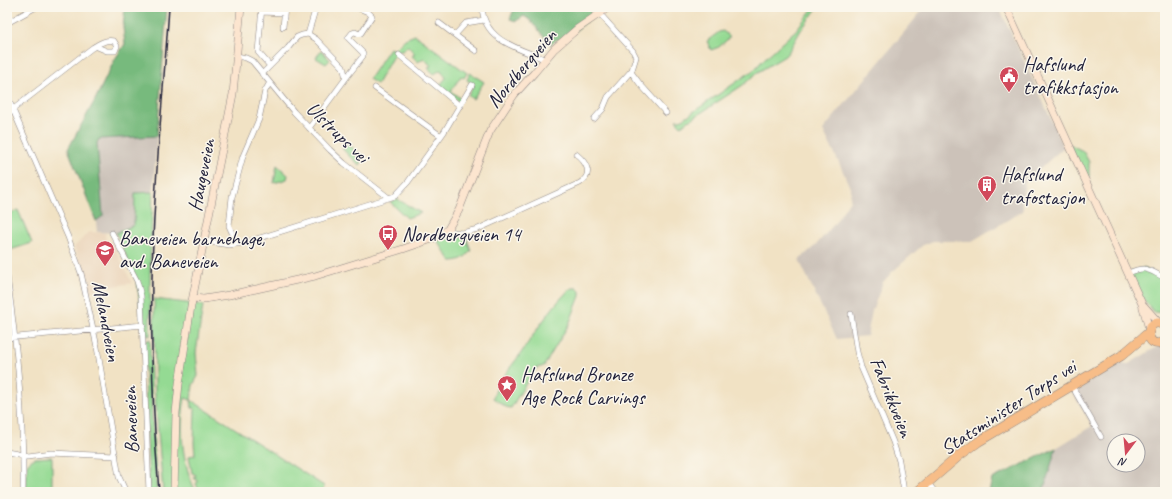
<svg xmlns="http://www.w3.org/2000/svg" width="1172" height="499" viewBox="0 0 1172 499" font-family="Caveat,sans-serif">
<rect width="100%" height="100%" fill="#fbf7ec"/>
<filter id="ink" filterUnits="userSpaceOnUse"><feTurbulence type="fractalNoise" baseFrequency=".025" numOctaves="2"/><feDisplacementMap in="SourceGraphic" scale="8" xChannelSelector="R" yChannelSelector="G"/><feConvolveMatrix kernelMatrix="1 2 1 2 8 2 1 2 1" color-interpolation-filters="sRGB"/></filter>
<filter id="wash" filterUnits="userSpaceOnUse"><feTurbulence type="fractalNoise" baseFrequency=".012" numOctaves="4" result="noise"/><feDisplacementMap in="SourceGraphic" scale="16" xChannelSelector="R" yChannelSelector="G"/><feGaussianBlur stdDeviation="0.9" result="paint"/><feColorMatrix in="noise" values="0 0 0 0 0 0 0 0 0 0 0 0 0 0 0 0 0 1.4 0 .05"/><feComposite in="paint" operator="in"/></filter>
<g filter="url(#wash)">
<rect width="100%" height="100%" fill="#f1e2c4"/>
<path fill="#ead3b8" d="M89,232L105,233L106,242L112,243L132,283L87,291L84,275L74,247Z"/>
<path fill="#ccc2b9" fill-rule="evenodd" d="M925,7H999L1064,147L1025,182L1022,198L1023,209L1021,212L972,241H933L923,245L892,272L883,282L872,311L867,336L837,339L799,260L817,244L835,223L850,200L851,190L841,167L823,130Z
M157,136L153,192L135,193L134,225L116,233L97,232L96,221L103,216L97,143L99,139Z
M1165,342V492H1043L1056,448L1092,426L1071,390L1118,363L1127,365ZM1114,441H1138V465H1114Z"/>
<path fill="#94da93" stroke="#5b7e67" d="M814,7H818L801,30L789,51L785,56L758,72L743,85L681,126L676,120H679L683,119L755,69L762,61L796,30Z
M723,31L729,36V38L719,47L711,50L707,41L719,32Z
M415,35L467,73L464,78L461,76L451,91L461,99L459,102L439,86L446,78L441,70L434,74L428,68L431,66L424,58L418,62L412,56L415,54L408,46L402,51H399L395,55L394,54L377,84L369,79L390,48L394,50L405,39Z
M321,50L330,60L326,64L316,58Z
M470,73L484,82L473,99L468,96L474,85L467,80Z
M346,143L365,157L360,165L349,156L342,148Z
M1069,144L1083,151L1089,162V176L1086,181Z
M277,165L288,175L287,179L274,183Z
M153,192L150,268V336L143,334L137,281L116,233L134,225L135,193Z
M397,199L421,213L407,218L390,202Z
M18,210L32,243L7,251V215Z
M453,237H469L467,240L471,250C466,258 460,261 451,261L437,240Z
M1143,268L1165,278V313L1154,312L1134,288L1128,273Z
M573,288H577L580,291V296L569,324L544,366L537,368L534,370L511,408L506,407L493,398C497,383 510,368 519,356C533,336 549,310 566,293C568,290 570,289 573,288Z
M154,299L203,305L196,353L198,376L193,385L191,400L324,486L323,492H200L196,484L198,481L194,478L196,475L192,473L189,456L195,455L194,443L195,409L192,408L191,400L185,398C179,430 182,463 196,492H163L155,395Z
M150,339L152,417L157,492H149L144,342Z
M52,457V492H26L27,464L34,458Z"/>
<path fill="#77ba7d" stroke="#4c6e5c" d="M125,7H167L157,136L99,139L97,143L103,216L96,221L68,149L95,100L115,59L125,44L123,27Z
M515,7H605L561,42L557,39L551,45L530,20L524,16L516,21L510,19Z
M1056,448L1043,492H989L992,479Z"/>
</g>
<g filter="url(#ink)">
<g fill="none" stroke-linecap="round" stroke-linejoin="round">
<defs>
<path id="street" d="M262,7L258,52L270,66
M482,7C484,41 518,48 544,59
M262,12L284,13
M7,23L36,7
M439,23L476,51
M283,27L285,7
M308,34L316,7
M455,35L466,23L484,20
M399,55L460,106
M237,56L246,58L252,61L294,112L330,150L344,163L389,198
M631,72L640,84L666,113
M262,74L288,48L297,37L302,35L308,34L316,39L343,67L346,78L309,128
M346,78L363,56V53L348,38L352,33L355,32L359,34L361,33L372,16L368,12L356,7
M375,88L441,136
M7,96L68,237L81,273L97,347L119,477L126,492
M7,114L92,48C99,44 105,39 114,41L117,46L115,51H107L95,46
M594,119L603,109L608,97L632,70L636,57L633,51L600,14
M446,231L462,233L478,229L580,183C594,174 586,162 576,154
M112,233L137,281L141,296L149,492
M205,241L229,245L244,243L395,196L408,182L444,132L472,85
M235,244L234,237L229,226L232,197L243,156L259,119L265,91L269,84
M1128,273C1147,265 1148,270 1165,278
M7,276C17,346 24,421 23,492
M851,314L857,352L861,367L893,442L899,461L904,492
M7,338L143,325
M1072,386L1101,437
M7,452L28,456L51,453L116,456
M928,483L935,492"/>
<path id="secondary" d="M1006,7L1142,304L1149,329
M193,298L204,299L229,295L315,276L403,249L432,239L442,234L448,229L459,210L490,131L514,95L534,73L554,49L577,29L609,7
M1144,306L1159,323
M174,492L176,413L179,384L191,306L233,94L241,7"/>
<path id="highway" d="M1165,326C1144,312 1143,354 1165,341
M917,492L960,455L978,442L1121,356L1148,333"/>
</defs>
<use href="#street" stroke="#8a8280" stroke-width="6"/>
<use href="#secondary" stroke="#8a8280" stroke-width="8"/>
<use href="#highway" stroke="#8a8280" stroke-width="10"/>
<use href="#street" stroke="#fff" stroke-width="5"/>
<use href="#secondary" stroke="#fce5cf" stroke-width="7"/>
<use href="#highway" stroke="#f7bd88" stroke-width="9"/>
<path stroke="#22223b" stroke-width="1.5" d="M159,492C152,408 150,324 153,240C156,162 164,85 169,7"/>
</g>
</g>
<defs>
<symbol id="civic-pin" viewBox="-11 -11 22 30"><path d="M0 17L-7.5 6A9.5 9.5 0 1 1 7.5 6Z" fill="#d1495b" stroke="#fbf7ec"/><path d="M-.6-6.5H3V-4.5H.6V-3L4-1V1h2V6H-6V1h2V-1L-.6-3ZM-1.2 2.5V6h2.4V2.5Z" fill="#fff"/></symbol>
<symbol id="building-pin" viewBox="-11 -11 22 30"><path d="M0 17L-7.5 6A9.5 9.5 0 1 1 7.5 6Z" fill="#d1495b" stroke="#fbf7ec"/><path d="M-4-6H4V6H1V3H-1V6H-4ZM-2.5-4.3h1.7v1.8h-1.7ZM.8-4.3h1.7v1.8H.8ZM-2.5-1h1.7V.8h-1.7ZM.8-1h1.7V.8H.8Z" fill="#fff"/></symbol>
<symbol id="bus-pin" viewBox="-11 -11 22 30"><path d="M0 17L-7.5 6A9.5 9.5 0 1 1 7.5 6Z" fill="#d1495b" stroke="#fbf7ec"/><path d="M-5-6H5V4H4V6H2V4H-2V6H-4V4H-5ZM-3.5-4V0h7V-4ZM-3.5 1.2v1.5H-2V1.2ZM2 1.2v1.5H3.5V1.2Z" fill="#fff"/></symbol>
<symbol id="school-pin" viewBox="-11 -11 22 30"><path d="M0 17L-7.5 6A9.5 9.5 0 1 1 7.5 6Z" fill="#d1495b" stroke="#fbf7ec"/><path d="M0-5L7-2L0 1L-7-2ZM-4 1L0 2.5L4 1V4Q0 6-4 4Z" fill="#fff"/></symbol>
<symbol id="sight-pin" viewBox="-11 -11 22 30"><path d="M0 17L-7.5 6A9.5 9.5 0 1 1 7.5 6Z" fill="#d1495b" stroke="#fbf7ec"/><path d="M0-6L1.8-2.2L6-1.7L2.9 1.2L3.7 5.4L0 3.3L-3.7 5.4L-2.9 1.2L-6-1.7L-1.8-2.2Z" fill="#fff"/></symbol>
</defs>
<g fill-rule="evenodd">
<use href="#civic-pin" x="998" y="65" width="22" height="30"/>
<use href="#building-pin" x="976" y="174" width="22" height="30"/>
<use href="#bus-pin" x="377" y="223" width="22" height="30"/>
<use href="#school-pin" x="94" y="239" width="22" height="30"/>
<use href="#sight-pin" x="496" y="374" width="22" height="30"/>
</g>
<g text-anchor="middle" stroke-width="3" stroke-linejoin="round" paint-order="stroke">
<g font-size="20" fill="#22223b" stroke="#fbf7ec" text-anchor="start">
<text x="1023" y="71">Hafslund<tspan x="1023" dy="23">trafikkstasjon</tspan></text>
<text x="1001" y="181">Hafslund<tspan x="1001" dy="23">trafostasjon</tspan></text>
<text x="402" y="241">Nordbergveien 14</text>
<text x="119" y="245">Baneveien barnehage,<tspan x="119" dy="23">avd. Baneveien</tspan></text>
<text x="521" y="381">Hafslund Bronze<tspan x="521" dy="23">Age Rock Carvings</tspan></text>
</g>
<g font-size="20" fill="#22223b" stroke="#fbf7ec">
<text transform="translate(521 68) rotate(-50)" y="7">Nordbergveien</text>
<text transform="translate(338 132) rotate(44)" y="7">Ulstrups vei</text>
<text transform="translate(201 175) rotate(-79)" y="7">Haugeveien</text>
<text transform="translate(107 321) rotate(79)" y="7">Melandveien</text>
<text transform="translate(892 397) rotate(68)" y="7">Fabrikkveien</text>
<text transform="translate(1008 407) rotate(-33)" y="7">Statsminister Torps vei</text>
<text transform="translate(130 420) rotate(-92)" y="7">Baneveien</text>
</g>
</g>
<rect width="1172" height="499" fill="none" stroke="#fbf7ec" stroke-width="24"/>
<g transform="translate(1126 453) rotate(196)"><circle r="19" fill="#fbf7ec" stroke="#a4a2a5"/>
<path d="M0-3L7 15L0 10L-7 15Z" fill="#d1495b"/>
<text y="-6" font-size="11" font-weight="bold" text-anchor="middle" fill="#22223b">N</text>
</g>
</svg>
